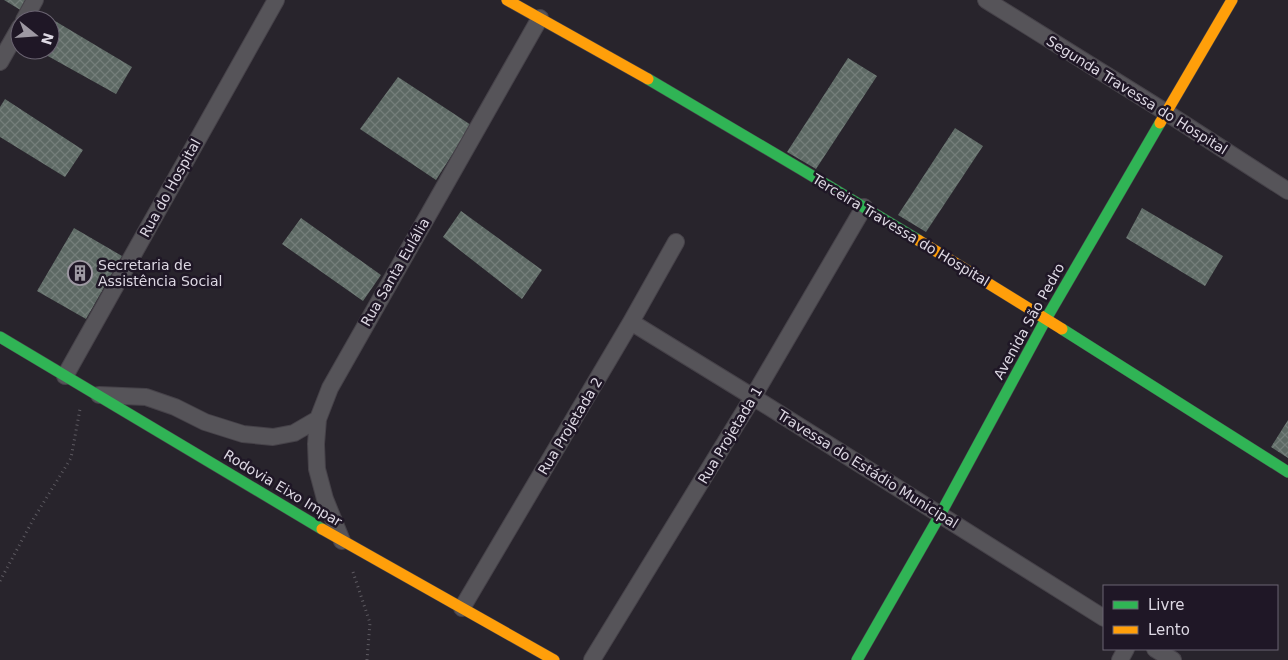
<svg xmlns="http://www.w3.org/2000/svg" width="1288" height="660" viewBox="0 0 1288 660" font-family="'DejaVu Sans',sans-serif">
<defs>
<pattern id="building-cross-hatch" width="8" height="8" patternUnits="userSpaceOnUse" patternTransform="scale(1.25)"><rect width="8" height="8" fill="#5d6964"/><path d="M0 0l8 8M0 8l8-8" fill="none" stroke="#747e7a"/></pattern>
</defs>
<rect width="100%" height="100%" fill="#28242c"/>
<path fill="url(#building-cross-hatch)" d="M4,0H29L22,11Z
M50,18L132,67L116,94L37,50H50Z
M848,58L877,76L816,169L787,152Z
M398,77L471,125L436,180L360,129Z
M5,99L83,150L65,177L0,137V107Z
M955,128L983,146L926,232L898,215Z
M1142,208L1223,256L1205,286L1126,238Z
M461,211L542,270L522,299L443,237Z
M301,218L381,275L363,301L282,244Z
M74,228L122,256L86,319L37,291Z
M1288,420V458L1271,447Z"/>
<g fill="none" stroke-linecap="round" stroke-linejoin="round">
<defs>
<path id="street" d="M986,0L1167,113L1288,191
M24,20L35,0
M0,62L20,27
M631,322L753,397L1104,618
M65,376L276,0
M99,395L146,397L175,407L205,422L243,434L273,437L294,433L318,419
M342,541L325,499L317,469L316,444L318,419L330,388L540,18
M462,608L631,322L676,242
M1155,649L1173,660
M592,660L753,397L864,207
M1120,660L1126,649"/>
<path id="fast" d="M648,79L804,171L918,240
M1062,329L1288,472
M0,337L322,529
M857,660L940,515L1046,319L1160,123"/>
<path id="slow" d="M507,0L648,79
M1160,123L1232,0
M918,240L1062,329
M322,529L554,660"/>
</defs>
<use href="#street" stroke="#464249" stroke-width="18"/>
<use href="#fast" stroke="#464249" stroke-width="12"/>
<use href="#slow" stroke="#464249" stroke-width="12"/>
<path stroke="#5e5b62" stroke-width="3" stroke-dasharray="1 4" stroke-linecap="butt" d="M353,572L370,623L367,660
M0,581L34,518L71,458L80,409"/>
<use href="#street" stroke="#565459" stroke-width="16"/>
<use href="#fast" stroke="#30b455" stroke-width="11"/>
<use href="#slow" stroke="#ff9f0a" stroke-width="11"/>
</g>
<defs>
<symbol id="building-ring" viewBox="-11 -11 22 22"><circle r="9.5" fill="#1f1726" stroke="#9e99a3" stroke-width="1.5"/><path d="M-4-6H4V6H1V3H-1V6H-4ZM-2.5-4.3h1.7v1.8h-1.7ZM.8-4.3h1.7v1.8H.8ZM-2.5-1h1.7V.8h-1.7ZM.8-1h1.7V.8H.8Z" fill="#9e99a3"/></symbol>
</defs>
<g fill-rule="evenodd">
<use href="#building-ring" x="66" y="259" width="28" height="28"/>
</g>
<g text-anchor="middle" stroke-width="5" stroke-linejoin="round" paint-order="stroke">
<g font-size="14" fill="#ddd8e3" stroke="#1f1726">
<text transform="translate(1137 95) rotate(32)" y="5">Segunda Travessa do Hospital</text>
<text transform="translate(170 188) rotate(-61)" y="5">Rua do Hospital</text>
<text transform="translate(901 230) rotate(31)" y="5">Terceira Travessa do Hospital</text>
<text transform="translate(395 272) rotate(-60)" y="5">Rua Santa Eulália</text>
<text transform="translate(1029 321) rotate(-61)" y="5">Avenida São Pedro</text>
<text transform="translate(570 426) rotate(-59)" y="5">Rua Projetada 2</text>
<text transform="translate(730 435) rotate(-59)" y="5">Rua Projetada 1</text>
<text transform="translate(868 469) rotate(32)" y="5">Travessa do Estádio Municipal</text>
<text transform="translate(283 488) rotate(31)" y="5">Rodovia Eixo Impar</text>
</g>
<g font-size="14" fill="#ddd8e3" stroke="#1f1726" text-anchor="start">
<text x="98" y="270">Secretaria de<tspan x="98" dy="16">Assistência Social</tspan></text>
</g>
</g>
<rect x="1103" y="585" width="175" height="65" fill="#1f1726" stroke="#6b6472"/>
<rect x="1113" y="601" width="25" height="8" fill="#30b455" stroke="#6b6472"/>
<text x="1148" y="610" font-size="15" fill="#ddd8e3">Livre</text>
<rect x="1113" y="626" width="25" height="8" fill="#ff9f0a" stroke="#6b6472"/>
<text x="1148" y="635" font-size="15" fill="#ddd8e3">Lento</text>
<g transform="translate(35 35) rotate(107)"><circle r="24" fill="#1f1726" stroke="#6b6472"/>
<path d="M0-4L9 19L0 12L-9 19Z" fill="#9e99a3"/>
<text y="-8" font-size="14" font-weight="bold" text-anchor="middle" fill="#ddd8e3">N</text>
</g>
</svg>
